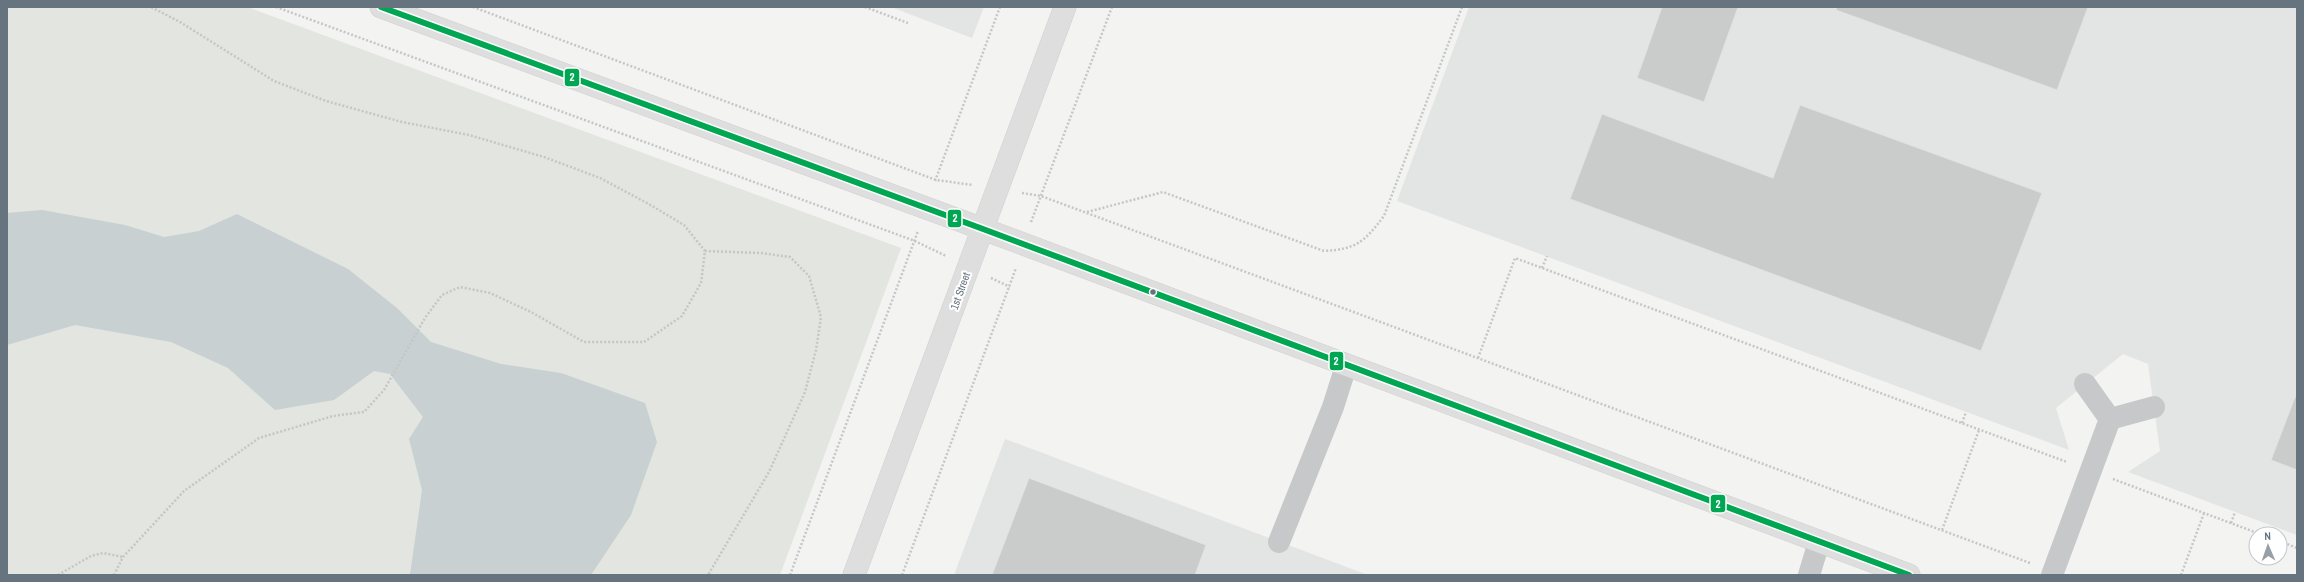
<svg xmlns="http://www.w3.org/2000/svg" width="2304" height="582" viewBox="0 0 2304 582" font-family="'Archivo Narrow',sans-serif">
<rect width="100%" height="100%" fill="#f3f3f1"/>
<path fill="#e3e4e4" d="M891,7H984L972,38Z
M1469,7H2297V535L2128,472L2160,451L2148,364L2123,354L2056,408L2069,450L1397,201Z
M1005,439L1368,575H954Z"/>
<path fill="#e2e5e0" d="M7,7H247L901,248L780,575H7Z"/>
<path fill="#c8d0d2" d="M42,210L125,225L164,237L199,231L237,214L348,269L397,308L431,342L501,364L561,373L645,403L657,442L631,515L591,575H410L422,490L409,439L423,417L390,374L374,371L334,400L275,410L228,368L171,342L75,325L7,345V213Z"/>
<path fill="#cacbcb" stroke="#e2e2e1" d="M1662,7H1738L1704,102L1637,78Z
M1837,7H2088L2057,90L1836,10Z
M1800,105L2042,193L1981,351L1570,199L1602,114L1773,178Z
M2295,397H2297V470L2271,460Z
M1029,478L1206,545L1195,575H992Z"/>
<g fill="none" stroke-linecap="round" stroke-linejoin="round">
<defs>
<path id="major" d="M381,7L983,229L1909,575
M854,575L1065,7"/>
</defs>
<use href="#major" stroke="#d0d1d1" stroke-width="23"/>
<path stroke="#c5c6c6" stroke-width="2.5" stroke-dasharray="2 2" stroke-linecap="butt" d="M276,7L915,241L946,256
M473,7L936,180L973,185
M865,7L908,23
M935,181L1000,7
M1022,193L1041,196L2030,563
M1087,212L1163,192L1324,251C1357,249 1364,242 1384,216L1462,7
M1031,222L1112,7
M705,251L761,253L790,257L809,276L821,317L816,350L805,392L769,472L708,575
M1542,268L1547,256
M991,278L1010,287
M1478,358L1515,258L2067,462
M1962,423L1966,412
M2113,479L2260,534
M2231,523L2235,512
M1942,530L1979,430
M2280,541L2297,548
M58,575L91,556L103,553L123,557
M114,575L123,557L184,491L259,438L333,416L364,412L384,390L425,318L442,295L460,287L490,293L531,312L584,342H644L682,316L701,283L705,251L684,225L647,203L600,178L544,157L469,135L402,122L326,101L274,81L180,22L151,7
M790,575L918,231
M902,575L1016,268
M2181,575L2204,513"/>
<path stroke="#c7c8c9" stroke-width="22" d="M2085,384L2110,419L2154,407
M1279,542L1333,407L1346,366
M1809,575L1819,542
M2052,575L2110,419"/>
<use href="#major" stroke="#dddedd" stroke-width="22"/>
<defs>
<path id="bus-1" d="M381,7L983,229L1909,575"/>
</defs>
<use href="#bus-1" stroke="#fff" stroke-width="9"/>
<use href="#bus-1" stroke="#00a651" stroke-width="6"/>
</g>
<circle fill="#65747f" stroke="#fff" stroke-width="1.5" cx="1153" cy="292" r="3.5"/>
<g text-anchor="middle" stroke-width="4" stroke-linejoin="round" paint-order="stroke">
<g font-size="11" fill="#65747f" stroke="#fff">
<text transform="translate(960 291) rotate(-70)" y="4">1st Street</text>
</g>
</g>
<g stroke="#fff" stroke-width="1.5">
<rect x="564" y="68" width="16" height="19" rx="4" fill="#00a651"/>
<rect x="947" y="209" width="15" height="19" rx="4" fill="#00a651"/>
<rect x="1329" y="351" width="15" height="20" rx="4" fill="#00a651"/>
<rect x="1710" y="494" width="16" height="19" rx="4" fill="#00a651"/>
</g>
<g font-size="11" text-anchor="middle" font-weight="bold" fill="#fff">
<text x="572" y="81">2</text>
<text x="955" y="222">2</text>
<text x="1336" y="365">2</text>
<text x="1718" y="508">2</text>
</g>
<rect width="2304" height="582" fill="none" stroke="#65747f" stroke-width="16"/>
<g transform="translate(2268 546) rotate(358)"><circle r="19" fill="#ffffff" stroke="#c1c7cc"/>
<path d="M0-3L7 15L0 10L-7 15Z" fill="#97a0a7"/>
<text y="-6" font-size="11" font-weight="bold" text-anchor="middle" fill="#65747f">N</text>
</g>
</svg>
